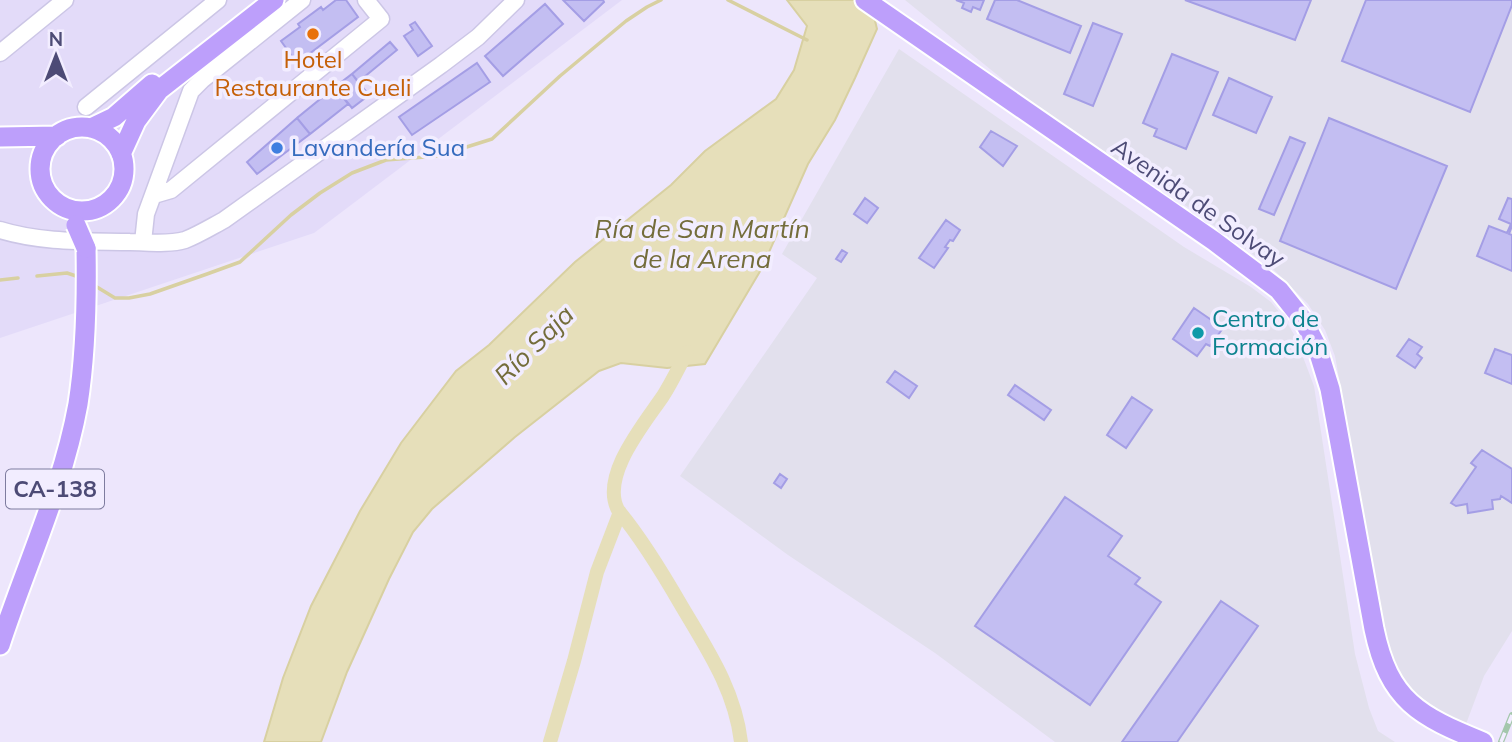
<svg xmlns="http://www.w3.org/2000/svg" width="1512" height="742" viewBox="0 0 1512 742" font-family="Mulish,sans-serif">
<rect width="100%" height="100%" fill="#ede6fc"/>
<path fill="#e3dbf9" d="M0,0H622L314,233L0,338Z"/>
<path fill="#e2e0ed" d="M905,0H1512V631L1484,676L1466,724L1454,720L1419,696L1403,680L1391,656L1378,598L1335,356L1325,330L1308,304L1274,270L1200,215L1033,104Z
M899,49L1184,247L1251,287L1271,302L1284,318L1295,336L1314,386L1355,654L1369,708L1378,731L1395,742H1055L935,653L788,555L680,476L817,278L782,254Z"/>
<path fill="#e6dfba" stroke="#d8d0a1" stroke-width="2" d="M787,0H870L877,29L855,78L835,120L808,164L762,268L705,364L667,368L621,363L599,371L515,437L432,509L413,532L389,579L347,672L321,742H264L283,678L311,606L360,511L401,443L456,371L489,345L575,262L671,185L705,151L776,99L794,70L807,26Z"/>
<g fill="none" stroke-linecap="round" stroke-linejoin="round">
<path stroke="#d8d0a1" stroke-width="3.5" d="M728,0L807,40
M37,276L67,273L79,277
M0,280L18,278
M92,284L115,298H129L150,294L207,274L240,262L291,215L320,193L352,173L386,160L438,156L492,139L560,76L626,21L647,7L661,0"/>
<path stroke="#e6dfba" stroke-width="14" d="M687,352C679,367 672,382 663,396C644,424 600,476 618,510C642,539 662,572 681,605C707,649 735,690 741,742
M550,742L574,661L597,572L620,512"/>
</g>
<path fill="#c3bef2" stroke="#a49ee5" stroke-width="2" d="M336,0H346L358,17L297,63L281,41L300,27L298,24L321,7L323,10Z
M563,0H603L604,2L584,21Z
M956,0H984L980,10L973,7L971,12L962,8L964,3Z
M995,0H1017L1081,26L1070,53L987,19Z
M1185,0H1311L1295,40Z
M1366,0H1512V5L1470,112L1342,61Z
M545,4L563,24L503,76L485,56Z
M415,22L432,46L418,56L404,36L413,30L410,25Z
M1093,23L1122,34L1093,106L1064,94Z
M390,42L397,50L358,82L352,74Z
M1172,54L1218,72L1186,149L1154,136L1157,129L1143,123Z
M477,63L490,82L412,135L399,117Z
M352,74L369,95L352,108L335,87Z
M1229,78L1272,97L1256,133L1213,115Z
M335,87L348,104L310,134L297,118Z
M297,118L310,134L257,174L247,162Z
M1329,118L1447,166L1396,289L1280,241Z
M991,131L1017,146L1003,166L980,147Z
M1290,137L1305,143L1274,215L1259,209Z
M865,198L878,208L867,223L854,214Z
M1508,198L1512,199V226L1509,234L1512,235V271L1477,256L1489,226L1507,233L1511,224L1499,219Z
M946,220L960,230L953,241L950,240L945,247L948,248L934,268L919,258Z
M842,250L847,253L841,262L836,259Z
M1194,308L1223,328L1210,346L1206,344L1197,356L1173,339Z
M1409,339L1422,347L1417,354L1422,358L1415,368L1397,356Z
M1495,349L1512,355V384L1485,373Z
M895,371L917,386L909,398L887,382Z
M1015,385L1051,410L1044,420L1008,395Z
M1132,397L1152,410L1126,448L1107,435Z
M1482,450L1512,469V503L1501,496L1500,499L1492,500L1493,509L1468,513L1467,504L1456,506L1451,503L1476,467L1471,463Z
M780,474L787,479L781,488L774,483Z
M1065,497L1122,536L1108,556L1140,578L1135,584L1161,602L1090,705L975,626Z
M1221,601L1258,626L1177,742H1122Z"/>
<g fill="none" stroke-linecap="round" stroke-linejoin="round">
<defs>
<path id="minor" d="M0,53L65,0
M86,107L218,0
M154,195L171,190L381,19L366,0
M0,230C42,243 87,241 130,242C147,242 168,245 185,240C198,235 211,227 224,220L441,65L478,37L516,0
M143,242L146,214L191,91L202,80L302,0"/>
<path id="major" d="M865,0L1214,241L1279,290L1303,320L1317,347L1330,389L1374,629C1389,701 1419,716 1483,742
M40 169a42 42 0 1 1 84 0a42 42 0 1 1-84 0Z
M91,128L114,117L152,84
M0,137L57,136
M121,154L136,121L159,90L274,0
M0,645C26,565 63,487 78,404C86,352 87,300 86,248"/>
</defs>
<use href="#minor" stroke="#ccc6e6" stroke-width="19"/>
<use href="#major" stroke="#fff" stroke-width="23"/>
<use href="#minor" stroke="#fff" stroke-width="16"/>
<use href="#major" stroke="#bd9ffb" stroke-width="19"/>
<defs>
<path id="rail" d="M1501,742L1512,715"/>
</defs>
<use href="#rail" stroke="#a4c7ac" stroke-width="6"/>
<use href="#rail" stroke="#f2edff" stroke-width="3.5" stroke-dasharray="10" stroke-linecap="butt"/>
<defs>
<path id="major-bridge" d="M76,225L86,248"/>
</defs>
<use href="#major-bridge" stroke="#fff" stroke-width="23" stroke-linecap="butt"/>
<use href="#major-bridge" stroke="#bd9ffb" stroke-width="19"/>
</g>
<circle fill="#e8710a" stroke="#f2edff" stroke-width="2.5" cx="313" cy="34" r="7"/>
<circle fill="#3f7fe0" stroke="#f2edff" stroke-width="2.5" cx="277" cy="148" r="7"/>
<circle fill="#0f9aa8" stroke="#f2edff" stroke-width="2.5" cx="1198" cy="333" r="7"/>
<g text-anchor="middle" stroke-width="7" stroke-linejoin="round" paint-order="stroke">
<rect fill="#f2edff" stroke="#7e7c9f" stroke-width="2" x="6" y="469.5" width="98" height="39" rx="5"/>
<g font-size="23" font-weight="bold" fill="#4d4b76">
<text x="55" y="497">CA-138</text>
</g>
<g font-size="24" fill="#c56008" stroke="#f2edff">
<text x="313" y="68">Hotel<tspan x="313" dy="28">Restaurante Cueli</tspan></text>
</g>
<g font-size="24" fill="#366cbe" stroke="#f2edff" text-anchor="start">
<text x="291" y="156">Lavandería Sua</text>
</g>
<g font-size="24" fill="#4d4b76" stroke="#f2edff">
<text transform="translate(1198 203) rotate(35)" y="8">Avenida de Solvay</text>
</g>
<g font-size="24" fill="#0d838f" stroke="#f2edff" text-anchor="start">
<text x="1212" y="327">Centro de<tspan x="1212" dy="28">Formación</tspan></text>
</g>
<g font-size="26" font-style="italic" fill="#746d3b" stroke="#f2edff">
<text x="702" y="238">Ría de San Martín<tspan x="702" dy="30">de la Arena</tspan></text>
<text transform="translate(534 345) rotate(-45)" y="9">Río Saja</text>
</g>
</g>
<g transform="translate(56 56)" stroke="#f2edff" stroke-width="5" paint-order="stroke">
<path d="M0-5L12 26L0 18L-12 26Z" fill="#4d4b76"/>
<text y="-10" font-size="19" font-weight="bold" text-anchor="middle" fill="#4d4b76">N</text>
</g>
</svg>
